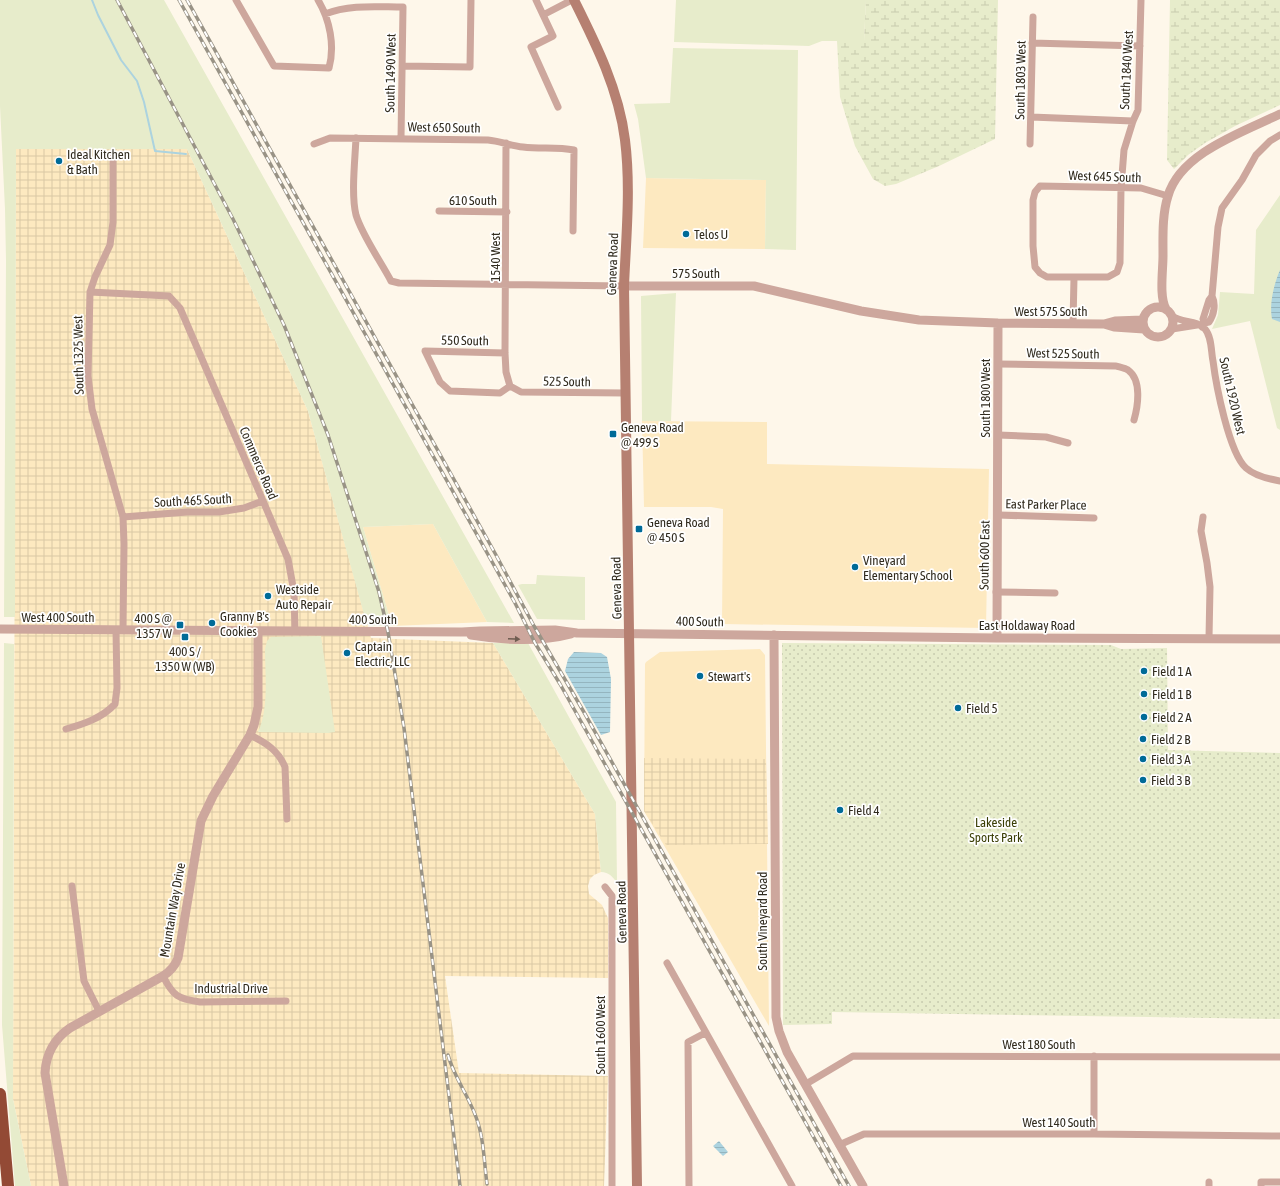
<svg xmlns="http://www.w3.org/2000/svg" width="1280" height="1186" viewBox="0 0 1280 1186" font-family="'Asap Condensed',sans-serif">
<defs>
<pattern id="industrial-grid" width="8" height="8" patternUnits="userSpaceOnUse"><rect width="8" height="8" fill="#fde9c0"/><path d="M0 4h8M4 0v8" fill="none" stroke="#d9c8a5"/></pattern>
<pattern id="wetland-marsh" width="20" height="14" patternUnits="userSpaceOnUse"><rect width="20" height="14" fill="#e7eccb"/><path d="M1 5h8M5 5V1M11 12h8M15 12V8" fill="none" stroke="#c7cbae"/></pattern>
<pattern id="park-dots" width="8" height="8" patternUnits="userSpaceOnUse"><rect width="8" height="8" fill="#e7eccb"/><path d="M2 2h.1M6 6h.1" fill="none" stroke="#c7cbae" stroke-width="1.8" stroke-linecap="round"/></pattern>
<pattern id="water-rules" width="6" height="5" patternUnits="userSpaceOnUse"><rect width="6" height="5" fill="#acd3df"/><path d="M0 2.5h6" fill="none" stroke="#94b5bf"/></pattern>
</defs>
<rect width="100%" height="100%" fill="#fef7ea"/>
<path fill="#fde9c0" d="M646,178L766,180L765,249L643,248Z
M642,421L767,422V464L989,469L986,628L722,624L723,509L711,507H644Z
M433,524L487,622L392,626L363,527Z
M760,649L765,655L769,1026L644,811L645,664L646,662L660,652Z"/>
<path fill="url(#industrial-grid)" d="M16,149H187L308,411L371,638L493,643L595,814L601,872L594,875L590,879L588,886L589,894L602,905L608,918V978L445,976L459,1073L608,1076L604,1186H31L13,1099Z
M644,758L766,759L768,844L666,845L644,811Z"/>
<path fill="#e7eccb" d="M0,0H164L514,623L487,622L433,524L363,527L392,626L367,625L308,411L187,149H16L15,617H4L6,260L5,209L0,106Z
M676,0H866L864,41H822L809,46L674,42Z
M673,48L798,50L796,250L765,249L766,180L646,178L638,119L634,104L670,103Z
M1280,195V430L1277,428L1250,321L1212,329L1218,315L1220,292L1254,294L1256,230Z
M676,293L671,421H642L641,296Z
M537,575L585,577V620L537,619L518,585L522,584H536Z
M321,636L335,732L328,733L258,732C269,709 265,675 265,649L267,641L271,637Z
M4,643L14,644L13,1099L31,1186H15L2,1025Z
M493,643H528L616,802L617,883C613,877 609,872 601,872L595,814Z"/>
<path fill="url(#wetland-marsh)" d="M866,0H998L995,139L939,166L896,184L885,186L873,179L855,146L840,97L837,41H864Z
M1170,0H1280V105L1235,126L1205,143L1188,155L1174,169L1167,160Z"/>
<path fill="url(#park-dots)" d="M782,643L1111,645L1121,649L1167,648L1168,750L1280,753V1019L832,1012V1024L783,1025Z"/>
<path fill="url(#water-rules)" d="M1280,270V322L1272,319C1269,304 1274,284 1280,270Z
M574,652L601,653L607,657L611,679L610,732L601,735L565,671L568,659Z
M719,1141L728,1152L723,1156L713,1146Z"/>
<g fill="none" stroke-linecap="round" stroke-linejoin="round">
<path stroke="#acd3df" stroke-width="2" d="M92,0L98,15L121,60L137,81L144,102L155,151L186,154"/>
<path stroke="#cda79d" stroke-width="7" d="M236,0L274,66L329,68C335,46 330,20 318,0
M536,0L553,36L531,47L558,107
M1141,0L1138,110L1133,121L1124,150L1121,188L1120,263L1117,272L1108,277H1047L1040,273L1035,267L1033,246V200L1035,192L1040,186L1141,188L1168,196
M325,14C350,4 377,7 403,7L401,138
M543,15L572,0
M1032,43L1140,46
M402,66L470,67L471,0
M1031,117L1133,121
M356,138C355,160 351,195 356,215C362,235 381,262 391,281L399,283L624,286
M506,143L505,353L506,372L510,386L521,392L625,393
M314,144L330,138L488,140C500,141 511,146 523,147C540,149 557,147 574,150L573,231
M1030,144L1033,17
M113,153V222L110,245L95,277L90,292L88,376L92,409L123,517L124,544L123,629
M439,211L507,212
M90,292L169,296L180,308L288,559L294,592L295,631
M1172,316C1182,323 1197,320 1205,329C1212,337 1211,352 1213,361C1216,385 1229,453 1246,468C1255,476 1268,479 1280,481
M1073,323L1074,278
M1204,323L1209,322C1214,315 1216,304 1212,296L1218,227L1222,208L1242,180L1256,155L1270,141L1280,135
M1202,327L1204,323L1203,319L1209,300L1212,296
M1172,329L1197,325
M505,353L425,351L440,382L450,391L500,393L510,386
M998,364L1116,366C1119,367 1125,368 1128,370C1142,380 1138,406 1134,420
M998,435L1046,437L1068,443
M998,515L1094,518
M123,517L187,512H219L244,508L263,501
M1203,517L1201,531L1207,563L1210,587L1209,638
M996,592L1055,593
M66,729C84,724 102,718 115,704L117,688L116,630
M250,735C266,743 278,750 285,767L287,819
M72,886L84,981L99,1011
M605,887L612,896V1186
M667,963L792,1186
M163,976C173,996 178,999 200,1002L286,1001
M1094,1056V1134
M806,1084L853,1056L1280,1057
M839,1145L864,1134H1094L1280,1136
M689,1186L688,1042L705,1033
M1209,1186V1182
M1261,1186V1182H1280"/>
<path stroke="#cda79d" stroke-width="9" d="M624,286H754L861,311L919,320L998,323L1104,324L1115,321L1143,320
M1143 322a15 15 0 1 1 30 0a15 15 0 1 1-30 0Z
M1166,309C1159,297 1163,271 1163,256C1163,236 1162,215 1168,196C1180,153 1243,132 1280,114
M1104,324L1114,327L1144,329
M0,629L462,632L480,631L555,630L577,633L997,638L1280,639
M471,635C502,640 541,642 571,634
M774,635L776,1017L779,1031L787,1052L863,1186
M997,638L998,323
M64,1186L45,1073C46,1053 54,1039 70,1028L163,976C171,971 175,966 178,958L201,821L213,796L250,735L254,725L258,707V631"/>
<path stroke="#b68071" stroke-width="10" d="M574,0C596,44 619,90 625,140C631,188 626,238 624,286L637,1186"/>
<path stroke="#934a35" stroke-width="12" d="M0,1094L8,1186"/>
<defs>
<path id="rail" d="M117,0L233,219L284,325L328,435L379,592L388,632L404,728L460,1186
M179,0L515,603L535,643L560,684L841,1186
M187,0L496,555L534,626L585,714L849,1186
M448,1055C454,1077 468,1095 476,1117C484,1138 484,1162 487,1184"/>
</defs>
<use href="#rail" stroke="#999386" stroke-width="3.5"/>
<use href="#rail" stroke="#fff" stroke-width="2" stroke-dasharray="6" stroke-linecap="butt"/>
</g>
<defs><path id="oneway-solid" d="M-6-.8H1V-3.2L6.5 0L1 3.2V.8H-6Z"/></defs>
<use fill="#6f5d51" href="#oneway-solid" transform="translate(514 639) rotate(2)"/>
<g fill="#006b98" stroke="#fff" stroke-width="1.5">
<circle cx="59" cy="161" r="4"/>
<circle cx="686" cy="234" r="4"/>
<rect x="609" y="430" width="8" height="8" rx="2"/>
<rect x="635" y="525" width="8" height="8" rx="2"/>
<circle cx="855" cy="567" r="4"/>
<circle cx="268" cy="596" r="4"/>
<circle cx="212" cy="623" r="4"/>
<rect x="176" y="621" width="8" height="8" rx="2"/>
<rect x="181" y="633" width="8" height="8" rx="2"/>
<circle cx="347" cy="653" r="4"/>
<circle cx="1144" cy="671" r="4"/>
<circle cx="700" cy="676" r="4"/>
<circle cx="1144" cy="694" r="4"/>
<circle cx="958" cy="708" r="4"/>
<circle cx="1144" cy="717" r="4"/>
<circle cx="1143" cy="739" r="4"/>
<circle cx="1143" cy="759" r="4"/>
<circle cx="1143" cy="780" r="4"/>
<circle cx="840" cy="810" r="4"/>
</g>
<g text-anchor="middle" stroke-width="3.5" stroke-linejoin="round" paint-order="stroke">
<g font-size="13" fill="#312b1e" stroke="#fff">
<text transform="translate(1126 70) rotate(-87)" y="5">South 1840 West</text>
<text transform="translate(390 73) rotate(-89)" y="5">South 1490 West</text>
<text transform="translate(1020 80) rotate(-89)" y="5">South 1803 West</text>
<text transform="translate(444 127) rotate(1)" y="5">West 650 South</text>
<text transform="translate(1105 176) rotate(2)" y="5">West 645 South</text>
<text x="473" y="205">610 South</text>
<text transform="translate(495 257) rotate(-90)" y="5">1540 West</text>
<text transform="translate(612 264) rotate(-88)" y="5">Geneva Road</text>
<text x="696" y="278">575 South</text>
<text x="1051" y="316">West 575 South</text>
<text transform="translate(465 340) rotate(1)" y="5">550 South</text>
<text transform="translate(1063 353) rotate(1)" y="5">West 525 South</text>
<text transform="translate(78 355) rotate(-91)" y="5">South 1325 West</text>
<text transform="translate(567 381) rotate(1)" y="5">525 South</text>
<text transform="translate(1233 396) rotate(77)" y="5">South 1920 West</text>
<text transform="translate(985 398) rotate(-90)" y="5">South 1800 West</text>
<text transform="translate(259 463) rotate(67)" y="5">Commerce Road</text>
<text transform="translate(193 500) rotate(-3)" y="5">South 465 South</text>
<text transform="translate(1046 504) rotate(1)" y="5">East Parker Place</text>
<text transform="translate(984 555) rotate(-89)" y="5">South 600 East</text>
<text transform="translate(616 588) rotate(-91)" y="5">Geneva Road</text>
<text x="58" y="622">West 400 South</text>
<text x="373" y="624">400 South</text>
<text transform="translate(700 621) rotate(1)" y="5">400 South</text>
<text x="1027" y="630">East Holdaway Road</text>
<text transform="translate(172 910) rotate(-80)" y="5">Mountain Way Drive</text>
<text transform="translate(621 912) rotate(-91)" y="5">Geneva Road</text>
<text transform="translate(762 921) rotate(-90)" y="5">South Vineyard Road</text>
<text x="231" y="993">Industrial Drive</text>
<text transform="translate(600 1035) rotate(-90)" y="5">South 1600 West</text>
<text x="1039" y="1049">West 180 South</text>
<text x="1059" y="1127">West 140 South</text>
</g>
<g font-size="13" fill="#312b1e" stroke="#fff" text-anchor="start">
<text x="67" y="159">Ideal Kitchen<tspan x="67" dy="15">&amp; Bath</tspan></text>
<text x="694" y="239">Telos U</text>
<text x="621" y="432">Geneva Road<tspan x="621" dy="15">@ 499 S</tspan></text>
<text x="647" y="527">Geneva Road<tspan x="647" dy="15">@ 450 S</tspan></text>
<text x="863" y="565">Vineyard<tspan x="863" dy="15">Elementary School</tspan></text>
<text x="276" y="594">Westside<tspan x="276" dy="15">Auto Repair</tspan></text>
<text x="220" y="621">Granny B's<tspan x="220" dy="15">Cookies</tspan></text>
<text x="172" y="623" text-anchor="end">400 S @<tspan x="172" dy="15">1357 W</tspan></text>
<text x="355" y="651">Captain<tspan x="355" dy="15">Electric, LLC</tspan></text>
<text x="185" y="656" text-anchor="middle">400 S /<tspan x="185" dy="15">1350 W (WB)</tspan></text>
<text x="1152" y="676">Field 1 A</text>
<text x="708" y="681">Stewart's</text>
<text x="1152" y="699">Field 1 B</text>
<text x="966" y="713">Field 5</text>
<text x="1152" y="722">Field 2 A</text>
<text x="1151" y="744">Field 2 B</text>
<text x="1151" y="764">Field 3 A</text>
<text x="1151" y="785">Field 3 B</text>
<text x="848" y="815">Field 4</text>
</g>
<g font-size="13" fill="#3b3f06" stroke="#fff">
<text x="996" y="827">Lakeside<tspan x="996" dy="15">Sports Park</tspan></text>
</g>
</g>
</svg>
